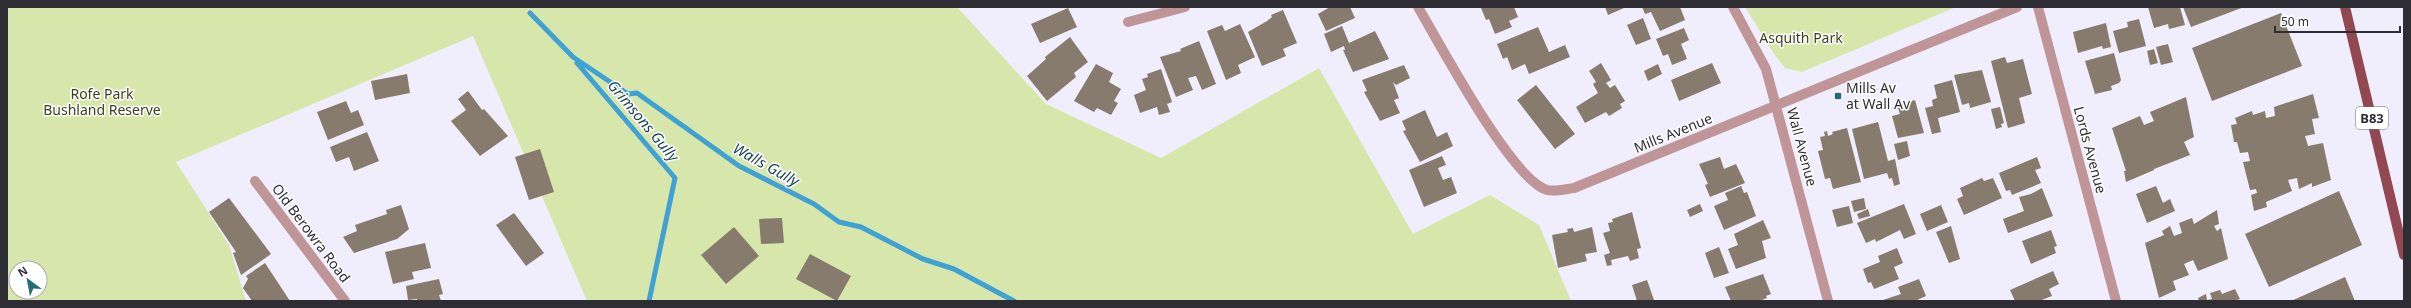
<svg xmlns="http://www.w3.org/2000/svg" width="2411" height="308" viewBox="0 0 2411 308" font-family="'Noto Sans',sans-serif">
<rect width="100%" height="100%" fill="#f0edfc"/>
<path fill="#d7e7ac" fill-rule="evenodd" d="M7,7H957L1046,104L1161,158L1319,68L1413,234L1490,195L1539,225L1571,301H587L473,36L176,162L229,245L246,301H7ZM16,268H40V292H16Z
M1745,7H1956L1802,72L1785,68L1774,54Z"/>
<g fill="none" stroke-linecap="round" stroke-linejoin="round">
<path stroke="#40a1d4" stroke-width="5" d="M530,13L573,57L628,94L637,93L739,166L814,204L839,222L861,227L923,259L954,269L1014,301
M577,63L675,178L649,301"/>
</g>
<path fill="#877b6d" d="M1330,7H1350L1355,18L1326,31L1318,14Z
M1484,7H1514L1518,17L1509,21L1512,27L1495,34L1489,19L1486,20L1481,8Z
M1605,7H1623L1624,8L1608,15Z
M1642,7H1680L1685,20L1660,31L1651,12L1645,14Z
M2148,7H2180L2185,25L2169,29L2168,24L2154,28Z
M2183,7H2244L2191,27Z
M1068,8L1077,27L1040,43L1031,24Z
M1283,10L1297,43L1283,49L1286,56L1262,66L1248,32L1267,21L1272,17L1271,15Z
M2281,13L2302,66L2212,101L2192,48Z
M1643,18L1651,39L1636,45L1627,25Z
M2139,19L2146,46L2119,53L2113,31L2128,27L2127,22Z
M2106,23L2111,47L2103,49L2102,46L2078,53L2073,32Z
M1240,24L1255,57L1238,65L1241,73L1226,80L1207,31L1222,25L1225,31Z
M1342,26L1349,43L1375,31L1389,59L1353,72L1343,50H1345L1344,46L1331,52L1324,34Z
M1538,27L1549,52L1565,45L1570,57L1529,74L1525,64L1512,70L1507,57L1503,59L1497,44Z
M1684,28L1689,40L1681,44L1687,59L1672,65L1668,54L1663,56L1656,39Z
M1070,37L1088,62L1074,73L1076,77L1047,101L1027,76L1046,59L1045,57Z
M1199,41L1216,84L1202,90L1196,76L1188,78L1193,90L1176,97L1160,57L1181,51L1180,49Z
M2168,44L2173,62L2161,65L2156,47Z
M2154,49L2158,63L2150,65L2147,51Z
M2114,53L2121,80L2119,83L2111,86L2112,90L2095,94L2085,61Z
M2005,57L2007,63L2023,59L2032,94L2019,98L2025,123L2008,128L1991,61Z
M1601,63L1611,80L1606,83L1610,88L1615,85L1625,101L1620,104L1622,108L1609,116L1606,112L1585,123L1576,107L1598,93L1593,84L1596,82L1589,71Z
M1712,63L1721,83L1679,101L1671,80Z
M1096,64L1113,73L1109,82L1121,89L1114,101L1118,103L1111,115L1097,108L1094,112L1074,101Z
M1658,64L1662,74L1648,81L1644,71Z
M1404,65L1410,78L1396,85L1393,82L1399,98L1394,100L1400,113L1380,121L1364,92L1367,91L1362,80Z
M1161,69L1172,102L1167,104L1170,112L1159,115L1157,107L1140,113L1134,95L1146,90L1142,79L1148,77L1147,74Z
M1982,70L1991,102L1970,108L1969,103L1962,105L1954,75Z
M407,74L410,93L375,100L371,81Z
M1952,80L1960,112L1938,118L1941,132L1932,134L1925,108L1933,106L1932,100L1937,98L1934,85Z
M1536,85L1575,134L1555,149L1517,100Z
M468,91L482,110L484,109L508,136L480,156L451,121L466,110L458,99Z
M2313,94L2319,118L2312,119L2315,134L2305,136L2308,146L2323,143L2331,180L2312,187V183L2299,189L2297,178L2288,180L2292,191L2266,202L2267,207L2254,211L2251,195L2257,193L2256,189L2250,190L2243,162L2250,161L2248,152L2240,153L2237,142H2234L2231,125L2237,124L2235,118L2252,111L2253,115L2265,111L2266,118L2275,116L2274,107Z
M2186,97L2194,137L2184,142L2190,155L2154,169V170L2126,182L2124,171H2126L2112,128L2140,116L2144,125L2154,121L2150,112Z
M1915,100L1924,133L1898,138L1892,116L1900,114L1897,105Z
M346,101L351,113L358,110L364,125L328,140L317,112Z
M2000,107L2004,123L2001,124L2002,127L1996,129L1991,109Z
M1425,110L1437,137L1447,132L1453,146L1420,162L1403,131L1406,130L1402,121Z
M1878,122L1888,161L1895,159L1900,184L1894,186L1892,178L1889,179L1887,173L1864,179L1852,129Z
M1847,128L1861,182L1833,189L1830,178L1825,179L1818,151L1823,150L1820,137L1825,136L1824,132L1827,131L1828,136L1833,134L1832,132Z
M367,132L379,161L354,171L349,157L336,162L330,147Z
M1907,141L1910,156L1898,160L1894,144Z
M540,149L554,192L529,200L515,157Z
M1442,156L1446,165L1438,168L1443,180L1451,177L1457,193L1424,207L1409,170Z
M1720,157L1724,169L1736,164L1745,183L1710,197L1705,185L1708,184L1699,164Z
M2037,157L2041,168L2035,170L2041,183L2012,195L2010,190L2006,191L1999,173Z
M1982,178L1984,181L1993,178L2002,198L1964,215L1957,199L1963,196L1960,188Z
M1741,186L1744,193L1747,192L1756,216L1724,230L1714,206L1728,200L1725,193Z
M2156,186L2163,203L2170,199L2175,211L2147,223L2136,194Z
M2042,188L2053,216L2008,233L2003,219L2024,211L2019,197L2031,194Z
M2339,191L2362,245L2269,287L2245,234Z
M229,198L271,254L241,275L233,253L236,252L209,212Z
M1864,198L1866,209L1854,212L1851,201Z
M1700,204L1703,211L1690,217L1687,210Z
M1904,204L1916,234L1904,239L1900,230L1876,242L1875,239L1866,243L1857,223Z
M401,205L409,229L397,239L354,253L343,237L357,231L355,225L387,214L386,210Z
M1941,205L1948,222L1927,231L1920,214Z
M1849,206L1853,223L1837,227L1832,210Z
M1868,209L1870,216L1859,219L1857,214Z
M2217,210L2219,224L2214,226L2217,231L2221,228L2228,259L2198,271L2193,260L2184,264L2189,275L2173,281L2176,290L2159,298L2145,243L2164,235L2162,231L2170,226L2174,236L2182,233L2179,223L2192,218L2194,224Z
M1632,212L1641,248L1637,249L1639,258L1630,261L1628,256L1611,260L1612,265L1607,266L1604,255L1610,253L1603,233L1610,231L1608,223L1613,222L1612,219Z
M514,213L544,253L526,266L496,225Z
M782,218L784,243L761,244L759,219Z
M1763,220L1771,238L1762,241L1766,258L1736,269L1728,249L1738,245L1734,234Z
M1951,226L1960,259L1949,263L1936,232Z
M734,227L759,256L726,284L701,255Z
M1592,227L1597,252L1585,254L1587,261L1558,268L1552,235L1568,232L1567,229L1573,228L1574,232Z
M2051,230L2057,246L2054,247L2056,253L2031,264L2022,241Z
M425,243L431,268L412,272L414,279L393,284L385,252Z
M1719,247L1729,273L1714,278L1705,253Z
M1897,248L1903,263L1894,267L1899,279L1874,289L1871,282L1868,283L1863,269L1880,262L1878,256Z
M810,254L851,276L837,301L796,279Z
M265,263L290,301H252L243,288L248,279L246,276Z
M2053,271L2059,284L2049,289L2052,296L2039,301H2015L2010,290Z
M1763,274L1771,294L1766,296L1767,298L1759,301H1731L1725,287Z
M2345,277L2355,301H2291Z
M439,279L443,294L439,295L441,301H417V299L408,300L406,286Z
M1919,279L1926,296L1915,301H1880L1901,294L1898,287Z
M1647,280L1654,300L1637,301L1632,285Z
M2235,289L2240,299L2234,301H2199L2198,298L2206,294L2207,300L2212,299L2210,293L2220,290L2222,294Z"/>
<g fill="none" stroke-linecap="round" stroke-linejoin="round">
<path stroke="#c09598" stroke-width="10" d="M1418,7C1440,44 1511,179 1547,190C1554,192 1566,189 1574,188L2017,7
M1733,7L1766,69L1828,301
M2038,7L2116,301
M1128,22L1185,7
M255,181L345,301"/>
<path stroke="#924851" stroke-width="10" d="M2345,7L2404,255"/>
</g>
<rect fill="#256d7a" stroke="#fff" stroke-width="1.5" x="1834" y="92" width="8" height="8" rx="2"/>
<g text-anchor="middle" stroke-width="3" stroke-linejoin="round" paint-order="stroke">
<rect fill="#fff" stroke="#6d6c71" stroke-width="1" x="2356" y="107" width="32" height="22" rx="3"/>
<g font-size="13" font-weight="bold" fill="#2e2d34">
<text x="2372" y="123">B83</text>
</g>
<g font-size="14" fill="#39411c" stroke="#fff">
<text x="1801" y="43">Asquith Park</text>
<text x="102" y="99">Rofe Park<tspan x="102" dy="16">Bushland Reserve</tspan></text>
</g>
<g font-size="14" fill="#2e2d34" stroke="#fff" text-anchor="start">
<text x="1846" y="93">Mills Av<tspan x="1846" dy="16">at Wall Av</tspan></text>
</g>
<g font-size="14" fill="#2e2d34" stroke="#fff">
<text transform="translate(1673 133) rotate(-22)" y="5">Mills Avenue</text>
<text transform="translate(1802 147) rotate(75)" y="5">Wall Avenue</text>
<text transform="translate(2090 150) rotate(75)" y="5">Lords Avenue</text>
<text transform="translate(311 233) rotate(53)" y="5">Old Berowra Road</text>
</g>
<g font-size="15" font-style="italic" fill="#173f55" stroke="#fff">
<text transform="translate(643 121) rotate(50)" y="5">Grimsons Gully</text>
<text transform="translate(766 165) rotate(29)" y="5">Walls Gully</text>
</g>
</g>
<rect width="2411" height="308" fill="none" stroke="#2e2d34" stroke-width="16"/>
<g transform="translate(28 280) rotate(328)"><circle r="19" fill="#ffffff" stroke="#ababae"/>
<path d="M0-3L7 15L0 10L-7 15Z" fill="#256d7a"/>
<text y="-6" font-size="11" font-weight="bold" text-anchor="middle" fill="#2e2d34">N</text>
</g>
<path d="M2275 26v6h125v-6" fill="none" stroke="#2e2d34" stroke-width="2"/>
<text x="2281" y="26" font-size="12" fill="#2e2d34" stroke="#ffffff" stroke-width="3" paint-order="stroke">50 m</text>
</svg>
